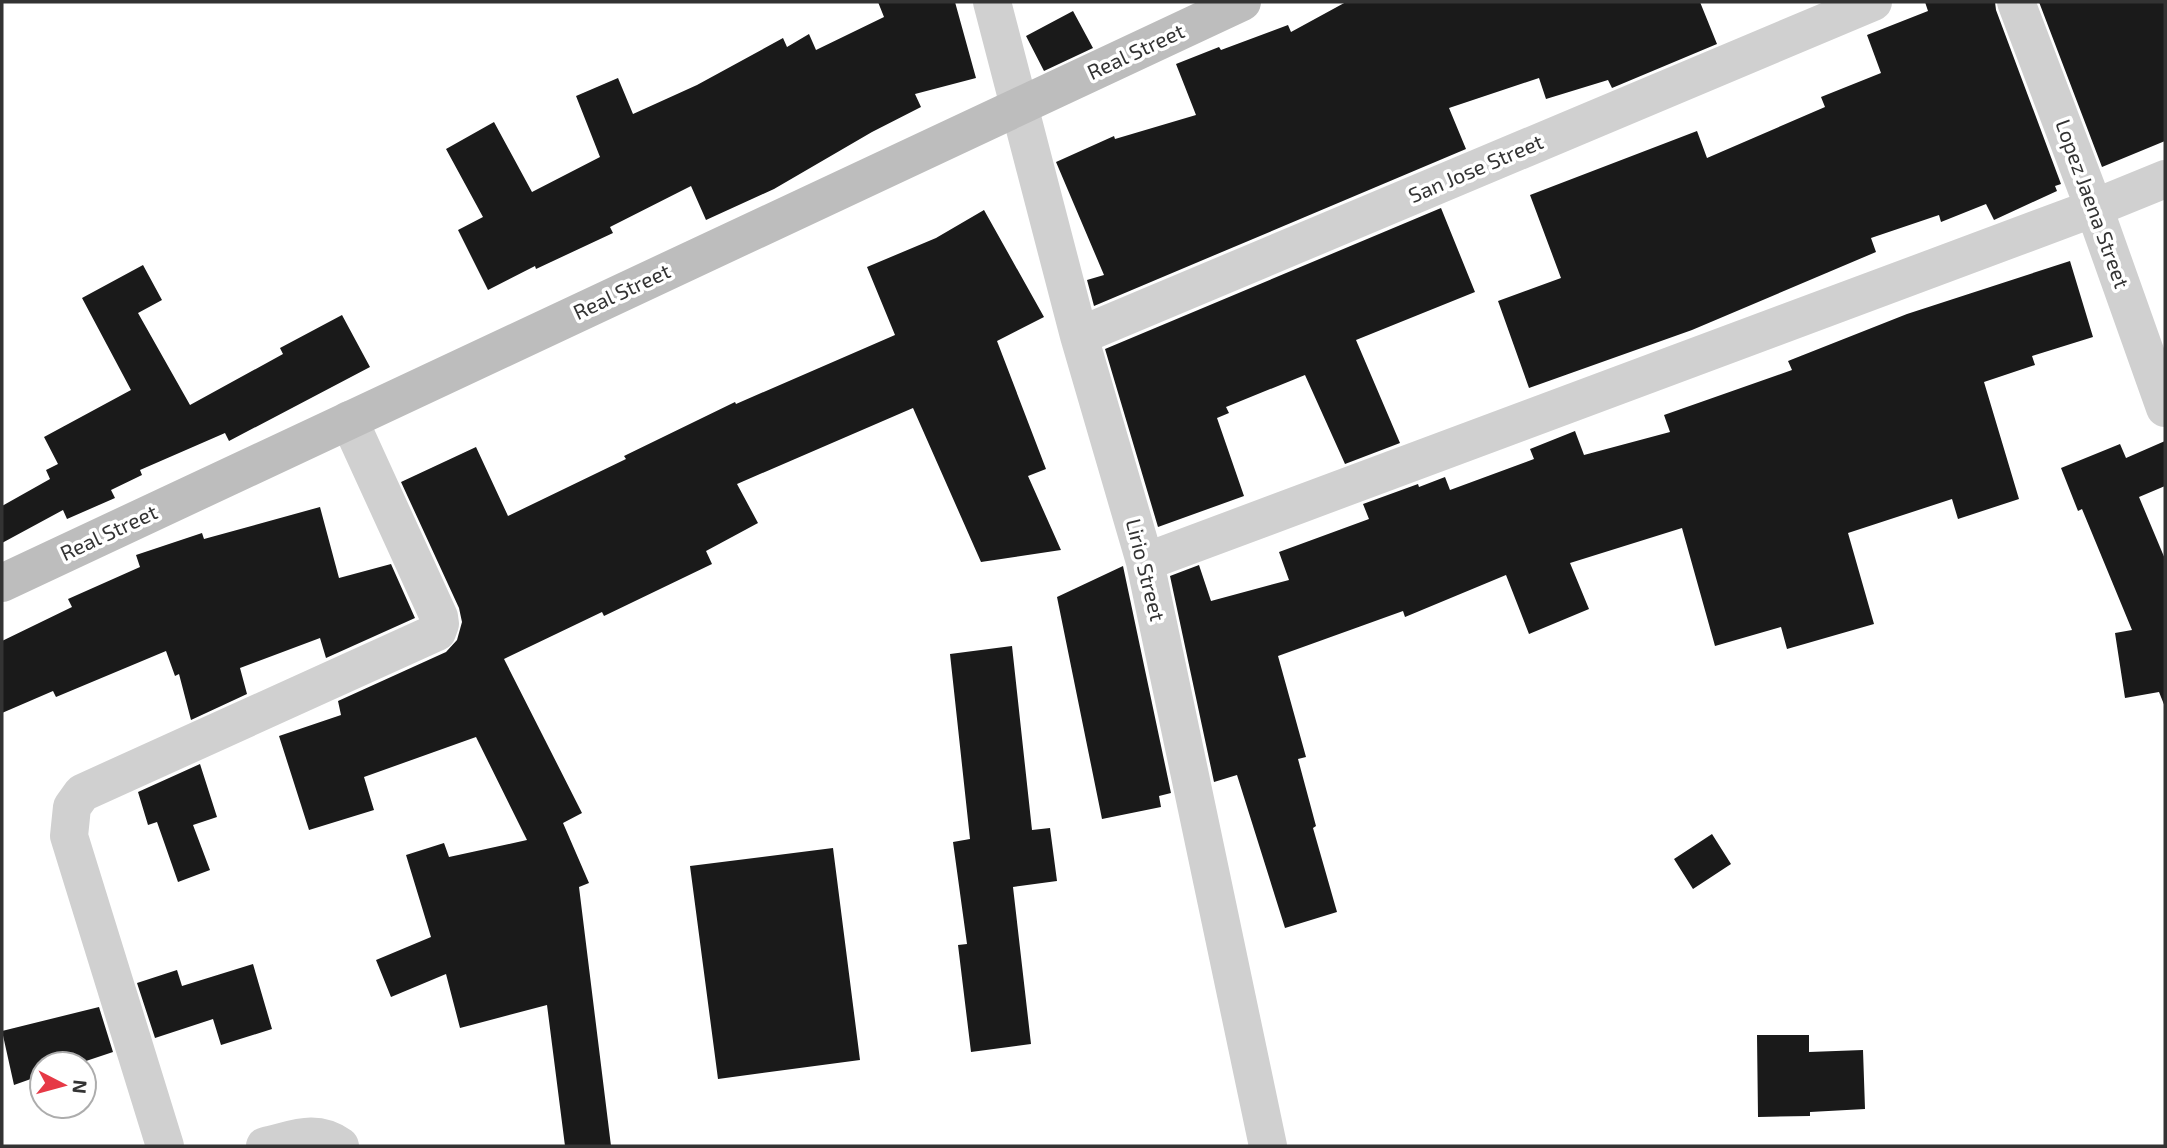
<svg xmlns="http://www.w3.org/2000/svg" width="2167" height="1148" viewBox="0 0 2167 1148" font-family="'Exo 2',sans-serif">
<rect width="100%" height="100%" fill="#fff"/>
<path fill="#1a1a1a" d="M878,2H955L976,78L915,94L921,107L872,132L774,189L706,220L691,186L610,227L613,233L536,269L535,266L488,290L458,230L483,217L446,149L494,122L532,192L600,157L576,96L618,78L633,114L697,85L783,38L787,47L809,34L816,50L884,17Z
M1346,2H1700L1717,44L1612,88L1608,80L1546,99L1539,78L1449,108L1466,149L1094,306L1087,280L1104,275L1056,162L1114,136L1115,139L1196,115L1176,64L1219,47L1221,50L1288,25L1291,32Z
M1925,2H1995L1996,10L2061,184L2055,186L2057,191L1994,220L1986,204L1941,222L1939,215L1871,238L1876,252L1692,330L1529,388L1498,301L1561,278L1530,195L1697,131L1707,158L1825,107L1821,97L1881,73L1867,35L1928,11Z
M2039,2H2165V141L2102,167Z
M1073,11L1093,48L1044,71L1026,36Z
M1441,208L1475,292L1356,340L1400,443L1345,464L1305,375L1226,407L1229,413L1217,418L1244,496L1158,527L1105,349Z
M984,210L1044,317L997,341L1046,469L1028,476L1061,550L981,562L913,408L737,484L758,523L706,551L712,564L604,616L602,612L504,659L582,813L563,823L589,883L579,887L611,1146H565L547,1005L460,1028L446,974L391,997L376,960L431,937L406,855L444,843L449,857L527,840L476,737L364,777L374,810L309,830L279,736L341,715L338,701L446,652L457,640L462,622L459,608L401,482L476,447L508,516L626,459L624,456L735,402L736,404L895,335L867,267L936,238Z
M2070,261L2093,337L2032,356L2035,365L1984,382L2019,499L1958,519L1952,499L1848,533L1874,624L1787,649L1781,627L1715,646L1682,528L1570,563L1589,609L1529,634L1506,575L1405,617L1403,611L1278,656L1306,757L1298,759L1316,826L1313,828L1337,912L1285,928L1237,775L1214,782L1170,576L1199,565L1211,601L1289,580L1279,552L1369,519L1363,504L1418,484L1419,487L1445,477L1450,490L1534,459L1530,449L1575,431L1584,455L1670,432L1664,415L1792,370L1788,361L1907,314Z
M143,265L162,300L138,313L190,405L283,354L280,348L342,315L370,367L229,441L225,433L140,470L142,475L111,490L115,498L67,519L63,510L2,543V506L50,479L46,470L58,464L44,437L131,390L82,298Z
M2165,441V486L2139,497L2165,559V707L2159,692L2125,698L2115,633L2132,630L2082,509L2078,511L2061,468L2120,444L2126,458Z
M320,507L339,578L391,564L415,618L326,658L320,638L240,668L247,694L191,720L179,674L175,676L166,651L56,697L53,691L2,713V641L72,607L68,599L140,567L136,555L202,533L204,539Z
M1123,566L1171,793L1159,796L1161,807L1102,819L1057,597Z
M1012,646L1032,830L1050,828L1057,881L1013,887L1031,1044L971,1052L958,945L967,944L953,842L970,839L950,654Z
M200,764L217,817L193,825L210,870L178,882L157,822L148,825L138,792Z
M1712,834L1731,864L1693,889L1674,859Z
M833,848L860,1060L718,1079L690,866Z
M253,964L272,1029L221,1045L213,1019L155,1038L137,983L177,970L182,986Z
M99,1007L113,1052L77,1064H42V1075L14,1085L2,1031Z
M1757,1035H1809V1052L1863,1050L1865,1109L1810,1112V1116L1758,1117Z"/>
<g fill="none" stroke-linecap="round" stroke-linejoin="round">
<path stroke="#d0d0d0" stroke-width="38" d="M992,2L1079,336L1145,562L1268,1146
M2016,2L2094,208L2165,408
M1079,336L1873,2
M1145,562L2094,208L2165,179
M165,1146L69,836L72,807L82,793L437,632L440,624L439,617L349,420
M265,1146C293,1140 315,1128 340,1146"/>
<path stroke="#bdbdbd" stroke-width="38" d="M2,583L1242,2"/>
</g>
<g text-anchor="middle" stroke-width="7" stroke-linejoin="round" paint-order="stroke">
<g font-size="21" fill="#333" stroke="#fff">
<text transform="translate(1136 52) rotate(-25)" y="7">Real Street</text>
<text transform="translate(1476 169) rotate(-23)" y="7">San Jose Street</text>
<text transform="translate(2092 204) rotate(70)" y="7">Lopez Jaena Street</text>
<text transform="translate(622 292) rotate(-25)" y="7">Real Street</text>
<text transform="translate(109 533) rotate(-25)" y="7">Real Street</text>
<text transform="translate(1145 570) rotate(76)" y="7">Lirio Street</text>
</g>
</g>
<rect width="2167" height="1148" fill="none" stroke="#333333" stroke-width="7"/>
<g transform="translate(63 1085) rotate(96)"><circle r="33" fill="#ffffff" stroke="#adadad" stroke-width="2"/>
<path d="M0-5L12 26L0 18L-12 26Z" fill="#e63946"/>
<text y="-10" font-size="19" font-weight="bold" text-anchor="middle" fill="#333333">N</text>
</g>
</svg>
